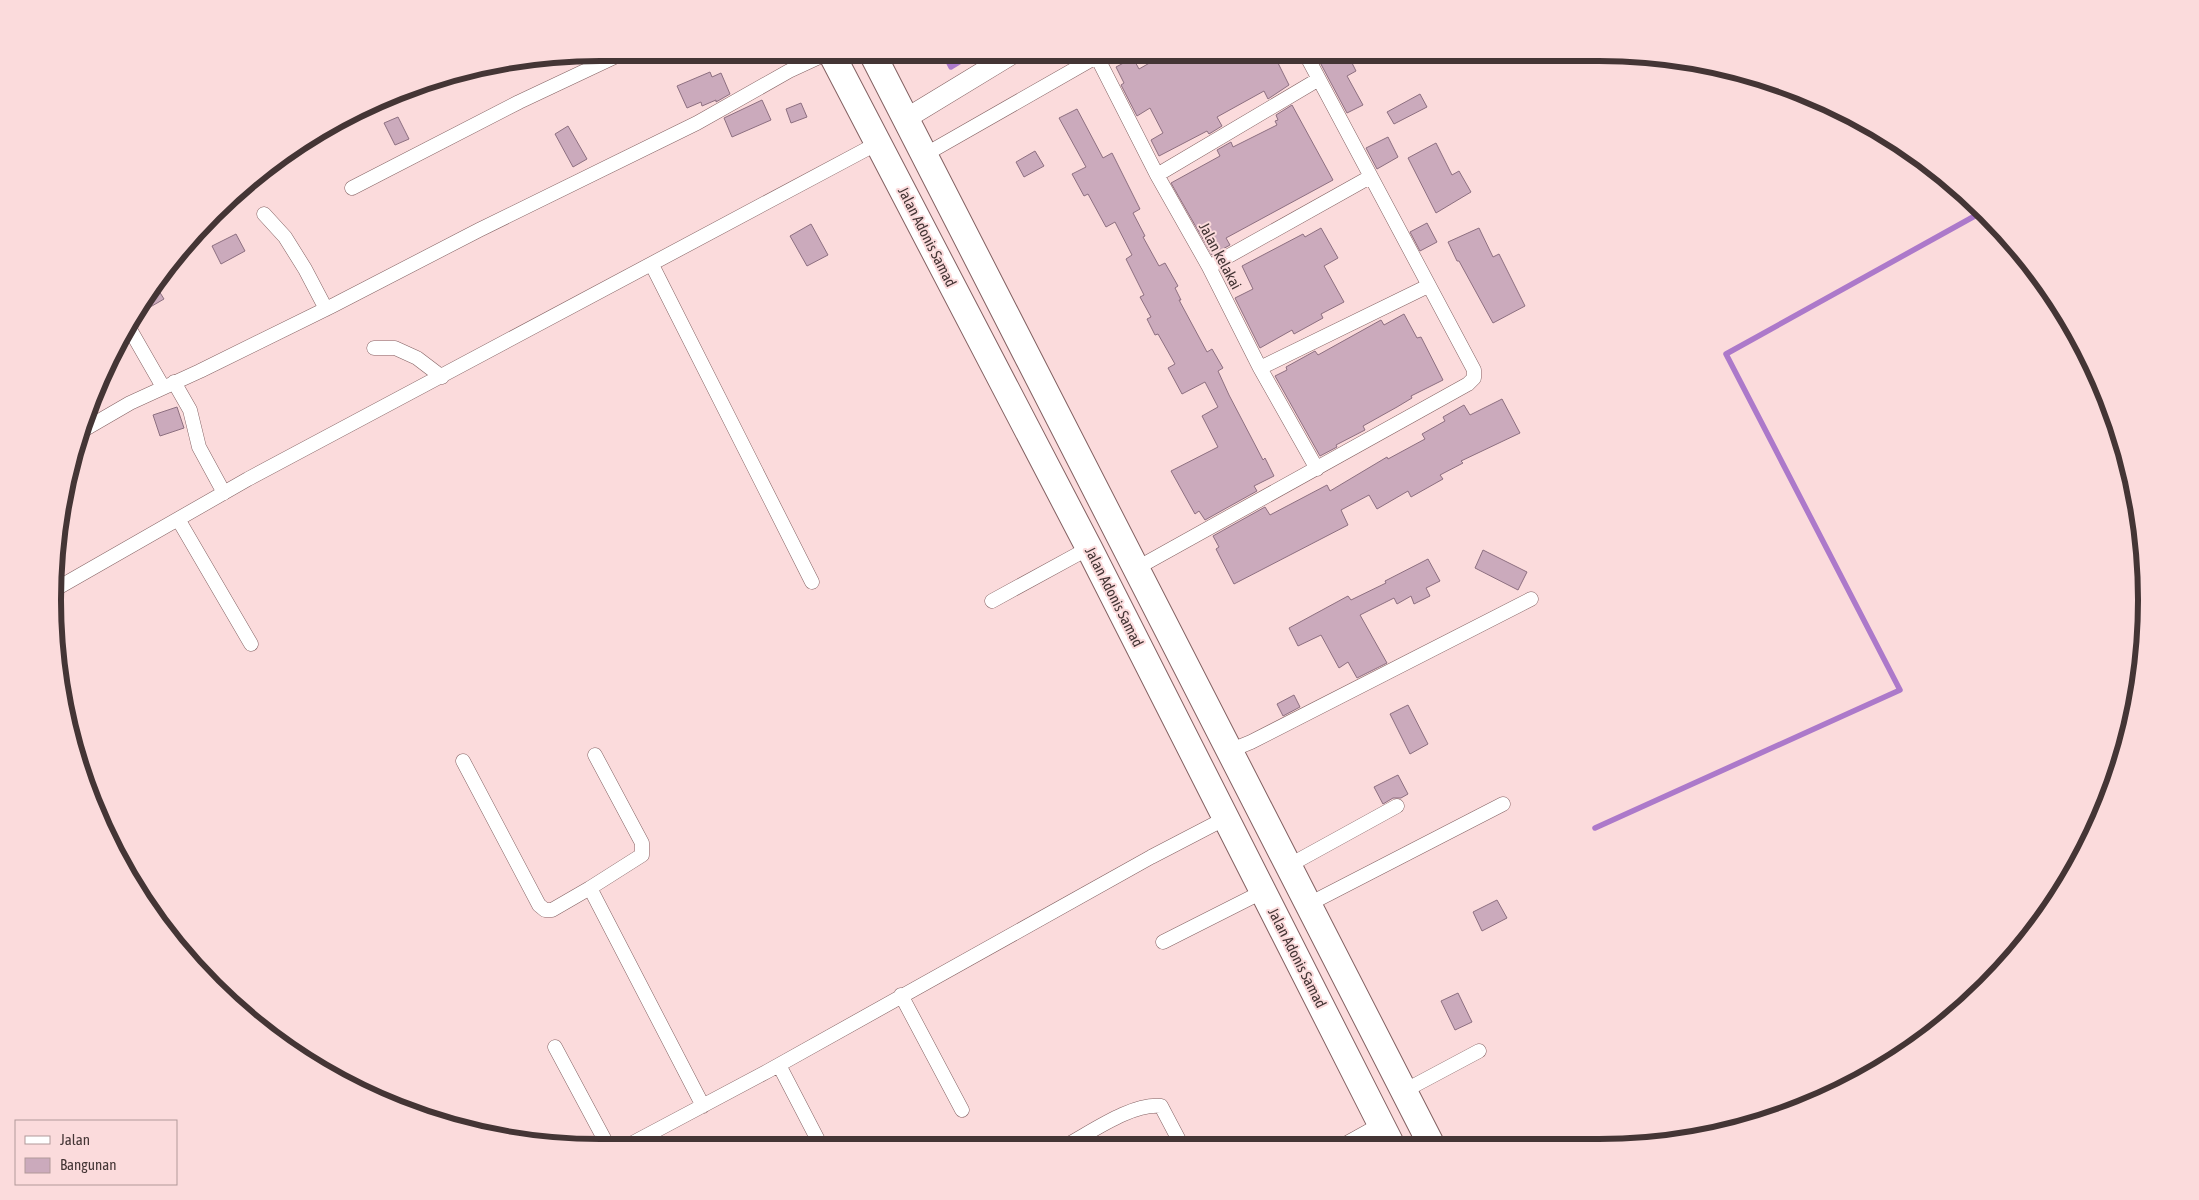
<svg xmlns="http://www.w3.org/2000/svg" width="2199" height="1200" viewBox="0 0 2199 1200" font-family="'Asap Condensed',sans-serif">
<rect width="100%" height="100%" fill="#fbdbdc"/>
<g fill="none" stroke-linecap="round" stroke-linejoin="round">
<path stroke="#ac79ca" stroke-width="5.5" d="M944,53L951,67L974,53
M1595,828L1900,690L1726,354L1982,212"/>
</g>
<path fill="#cbaabc" stroke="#8d6f80" d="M1173,53H1273L1289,85L1268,99L1264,91L1217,117L1222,126L1209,134L1207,131L1159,156L1151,140L1163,133L1150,108L1137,116L1121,85L1124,83L1116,67L1133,58L1139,69L1160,57L1162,59Z
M1315,53H1347L1356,71L1347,76L1363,105L1347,113Z
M710,72L712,77L721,73L730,94L716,102V100L702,106L701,102L687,108L677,86Z
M1420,94L1427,107L1394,124L1387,112Z
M762,100L771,120L732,137L724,118Z
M801,103L807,117L791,123L786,109Z
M1292,105L1333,180L1226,238L1230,245L1212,255L1171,183L1220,156L1217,150L1231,142L1233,147L1277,125L1275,121L1278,120L1276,115Z
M1077,109L1103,158L1112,153L1140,209L1133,213L1145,236L1143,237L1159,266L1165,263L1178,286L1175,288L1181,300H1179L1207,352L1212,349L1223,368L1218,371L1229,395L1263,460L1265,458L1274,476L1254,486L1257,491L1205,520L1199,511L1195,514L1171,471L1218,447L1202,416L1218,407L1205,382L1182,394L1168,368L1175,364L1158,334L1155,335L1147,319L1151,317L1140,297L1144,295L1126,259L1132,255L1115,222L1106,227L1088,194L1084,196L1072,174L1086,167L1059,118Z
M398,117L409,139L395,145L384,123Z
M568,126L587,159L573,167L555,134Z
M1388,137L1398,157L1377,169L1366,148Z
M1436,143L1452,175L1459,171L1471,192L1436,213L1408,158Z
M1035,151L1044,166L1024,177L1016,162Z
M1427,223L1437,242L1420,251L1410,232Z
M811,224L828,255L807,266L790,236Z
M1321,228L1338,258L1324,266L1344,302L1321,314L1323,318L1294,334L1292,330L1260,348L1235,298L1253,289L1242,266L1303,234L1305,237Z
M1479,228L1493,257L1499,254L1525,306L1493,323L1459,261H1457L1448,242Z
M236,234L245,251L221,264L212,246Z
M154,283L164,299L133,317L145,296Z
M1404,314L1417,338L1421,337L1443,380L1411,396L1412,398L1397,407L1363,426L1365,430L1336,445L1337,447L1320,456L1275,376L1287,370L1286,367L1315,351L1318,355L1381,320L1384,325Z
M1502,399L1520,433L1461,461L1463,463L1440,475L1443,479L1411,497L1408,491L1377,509L1369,495L1341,510L1348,525L1234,584L1216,549L1219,547L1213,536L1265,507L1270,515L1327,485L1330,491L1387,457L1388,459L1425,439L1422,434L1445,421L1443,417L1464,405L1470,415Z
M177,407L184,428L160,436L153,415Z
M1483,550L1527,572L1518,590L1475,568Z
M1428,559L1440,581L1426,588L1430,596L1414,604L1411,596L1397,604L1394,598L1360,615L1387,663L1357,678L1348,662L1339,668L1321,635L1298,646L1289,628L1348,596L1351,600L1386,583L1385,581Z
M1294,695L1300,707L1283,716L1277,704Z
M1408,705L1428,744L1410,754L1390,714Z
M1398,775L1408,794L1401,798H1393L1383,804L1374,787Z
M1497,900L1507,918L1482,931L1473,912Z
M1458,993L1472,1022L1455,1030L1441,1001Z"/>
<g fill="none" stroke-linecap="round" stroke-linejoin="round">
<defs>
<path id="street" d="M1097,57L1157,175L1209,267L1260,368L1317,469
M926,154L1103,53
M1157,175L1319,79
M352,188L519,102L623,53
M264,214L285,237L305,269L326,309
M652,265L812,582
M1209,267L1370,177
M128,326L163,387
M374,348H395L417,358L442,377
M1260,368L1428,286
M174,382L190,410L199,447L224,493
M80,432L130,403L200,371L332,306L479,230L697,123L789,71L828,53
M178,519L251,644
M1137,568L1468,384L1474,378V370L1305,53
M54,590L248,479L878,143
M992,601L1089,548
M1229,751L1251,742L1531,599
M595,755L642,843V855L590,888L703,1106
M463,761L539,905L545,910H552L590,888
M1288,866L1397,806
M1307,905L1503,804
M1163,942L1262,892
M901,995L962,1110
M555,1047L608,1146
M779,1065L820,1144
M1404,1091L1479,1051
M1345,1144L1381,1124
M1067,1145C1093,1131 1132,1103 1161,1106L1181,1144
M627,1146L768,1071L1151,857L1226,818"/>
<path id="secondary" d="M907,118L1014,53"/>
<path id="highway" d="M831,53L1089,548L1391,1144
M872,53L1431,1144"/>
</defs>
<use href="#street" stroke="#836162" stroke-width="15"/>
<use href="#secondary" stroke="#836162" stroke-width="21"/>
<use href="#highway" stroke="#836162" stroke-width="28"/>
<use href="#street" stroke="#fff" stroke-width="14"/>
<use href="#secondary" stroke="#fff" stroke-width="20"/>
<use href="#highway" stroke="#fff" stroke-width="26"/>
</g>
<g text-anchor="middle" stroke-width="4" stroke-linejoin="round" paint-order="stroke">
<g font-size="15" fill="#443535" stroke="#fbdbdc">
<text transform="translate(927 237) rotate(63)" y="5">Jalan Adonis Samad</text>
<text transform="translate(1220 256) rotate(62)" y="5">Jalan kelakai</text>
<text transform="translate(1114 597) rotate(63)" y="5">Jalan Adonis Samad</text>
<text transform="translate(1297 958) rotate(63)" y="5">Jalan Adonis Samad</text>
</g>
</g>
<path d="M0 0H2199V1200H0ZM600 61H1599A539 539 0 0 1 2138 600V600A539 539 0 0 1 1599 1139H600A539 539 0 0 1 61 600V600A539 539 0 0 1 600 61Z" fill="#fbdbdc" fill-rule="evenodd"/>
<path fill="none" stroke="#443535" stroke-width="6" d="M600 61H1599A539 539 0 0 1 2138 600V600A539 539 0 0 1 1599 1139H600A539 539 0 0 1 61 600V600A539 539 0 0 1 600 61Z"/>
<rect x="15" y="1120" width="162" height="65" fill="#fbdbdc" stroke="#b29999"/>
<rect x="25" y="1136" width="25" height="8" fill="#ffffff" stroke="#b29999"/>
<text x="60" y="1145" font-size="15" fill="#443535">Jalan</text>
<rect x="25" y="1158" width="25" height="15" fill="#cbaabc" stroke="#b29999"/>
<text x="60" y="1170" font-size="15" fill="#443535">Bangunan</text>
</svg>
